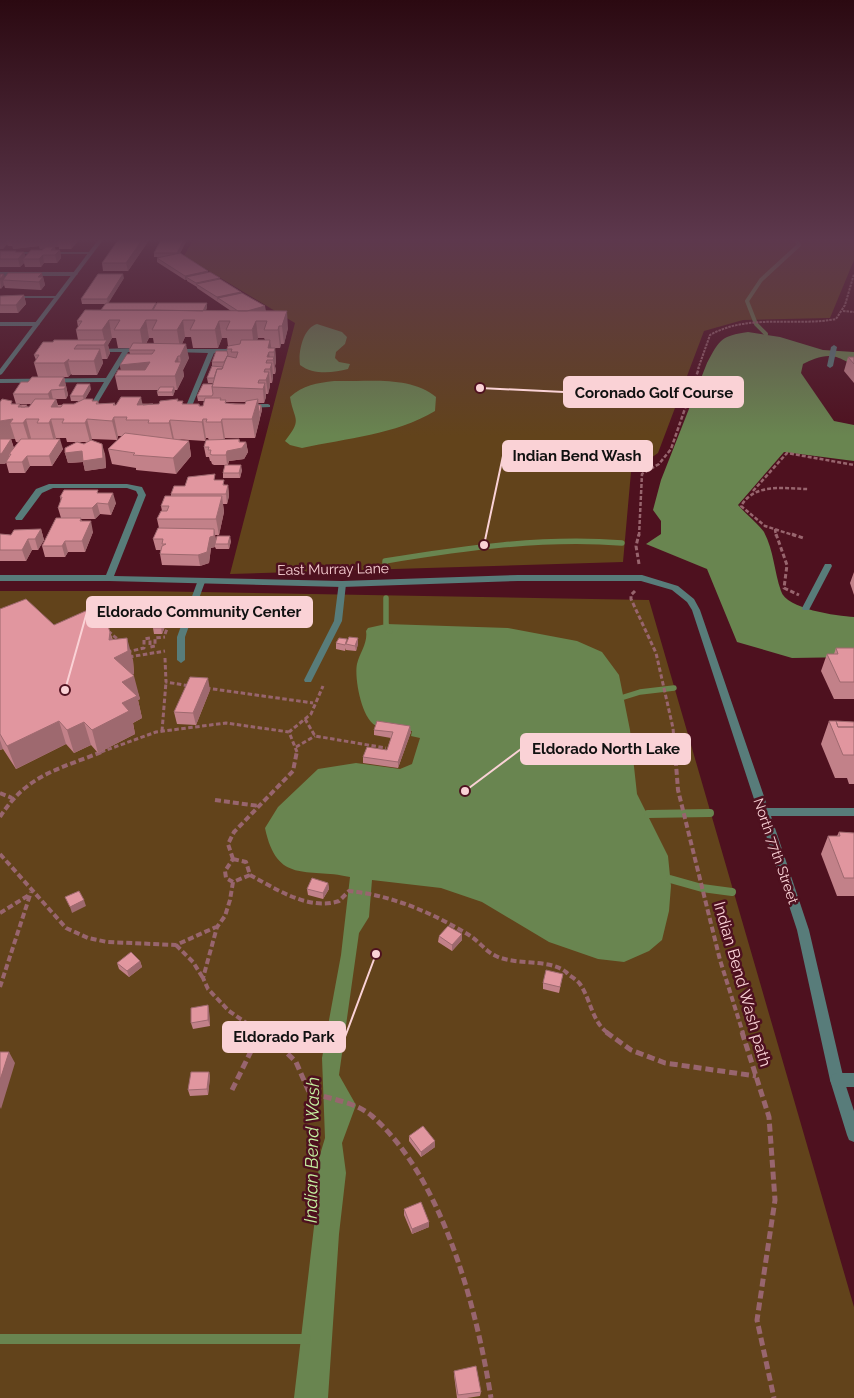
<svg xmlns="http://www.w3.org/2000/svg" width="854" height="1398" viewBox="0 0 854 1398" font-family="Raleway,sans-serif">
<rect width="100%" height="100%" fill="#4e111f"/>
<path fill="#62431b" d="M193,240H854V260L830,318L743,320L704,331L658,453L631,472L623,562L230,574L295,323L184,256Z
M0,591H143L649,600L854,1307V1398H0Z"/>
<path fill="#698550" d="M317,324L342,332L347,337L345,344L336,352L335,358L339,362L350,364L348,369C333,373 313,375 300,365C298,352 303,328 317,324Z
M748,332L780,337L823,350L854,352V363C847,363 845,360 839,358C826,353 814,359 803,364L801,373L834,421L854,425V461L784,452L738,505C744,512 760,526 764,532C774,551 774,571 781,591C786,609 837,616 854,617V657L792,658L737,642L707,569L646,544L661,534V521L653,510L661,480L707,363C720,339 721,336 748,332Z
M334,381C366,382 410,375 436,397L435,411C395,435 347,438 302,448L290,445L285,441C303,418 294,421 290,397C303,385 317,383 334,381Z
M386,624L508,628L577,641L602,652L619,675L630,730L637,794L668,856L671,886L669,911L662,940L649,951L624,962L598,959L549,942L482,902L441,888L372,880L369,917L359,933L339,1075L356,1105L342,1143L346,1173L339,1234L328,1398H294L317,1201L319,1158L325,1138L322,1058L341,955L350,877C306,867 277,885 265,828L278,807L318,769L356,763L400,769L412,764L420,738L411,736L412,731C401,730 387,730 377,726C362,721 354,678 357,664C360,652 368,643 366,631L368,628Z"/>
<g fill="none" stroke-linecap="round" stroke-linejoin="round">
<path stroke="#698550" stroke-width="4" d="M763,342L766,334L756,324L747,301L761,280L799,245L796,240"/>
<path stroke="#698550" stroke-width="5.5" d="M385,569V561C464,548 542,537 622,543
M386,598V624L390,631
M624,697L640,692L674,688"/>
<path stroke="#698550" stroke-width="8" d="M648,814L710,813
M670,879L702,888L732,892"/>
<path stroke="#698550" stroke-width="10" d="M0,1339H306"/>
<path stroke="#98656e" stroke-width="2" stroke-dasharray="2.5 1" stroke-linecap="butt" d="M843,311L854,312
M698,369L710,335C749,313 794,327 836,319L845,305L854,274"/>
<path stroke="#98656e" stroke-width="2.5" stroke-dasharray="4 2" stroke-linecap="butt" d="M753,491L787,453L854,465
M775,529L776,536
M639,536L642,474L659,464L671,449L699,368
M796,536L765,526L741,506C755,482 785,489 809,489"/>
<path stroke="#98656e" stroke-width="3" stroke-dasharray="4.5 2.5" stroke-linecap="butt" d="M776,534L787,565L784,588L799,595
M792,534L803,538
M639,564L636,546L639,534
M635,591L631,595V599L656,653L673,728L675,752
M108,631L121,642
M165,634L172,616
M127,652L144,648V639L150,638V647L155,646V638L165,637
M129,657L165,651
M165,658L166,682L190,686
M206,688L313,703
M305,719L315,736L386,748
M162,731L166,682
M296,747L315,736
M101,752L156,732L226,723L289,732
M297,752L289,732L311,714L323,686"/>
<path stroke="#98656e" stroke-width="4" stroke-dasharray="6 3" stroke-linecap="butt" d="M675,751L678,790L720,960L743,1033
M0,793L12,798
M215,800L259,806
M0,817C27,774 60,769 104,751
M0,854L66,928L88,938L107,942L176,945L216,927
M233,859L228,844L234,832L293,771L297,751
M233,859L246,862L250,875L233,882L226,878L225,871Z
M250,875C276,889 309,911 339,901L349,891C391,895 433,913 469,935C479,941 486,952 496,956C517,966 548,958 566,972C570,976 577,980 580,984C591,1000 592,1022 608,1033
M233,882L230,900L225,916L217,927L203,978L208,989L229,1011L261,1033
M0,913L29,895
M176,945L193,962L203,978
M0,987L31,892"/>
<path stroke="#98656e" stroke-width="5" stroke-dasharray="8 4" stroke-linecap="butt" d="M259,1032L283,1049L296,1062L309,1092C329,1099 356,1102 372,1116C443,1178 477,1309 491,1398
M606,1032L631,1050L665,1063L756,1076
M742,1032L769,1117L775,1200L757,1320L774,1398
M232,1090L256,1041L262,1035"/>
<path fill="#587c7a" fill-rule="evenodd" d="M0,252H90L92,253L90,254H0Z
M0,296H57L59,297L57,298H0Z
M834,345L837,347L833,366L830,368L827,366L831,347Z
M825,564H831L832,566L810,608L809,610H803L802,608Z
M198,580H201L205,582L185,637V660L181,663L177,660V637Z
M339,582H345L346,584L342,621L312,680L311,682H305L304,680L334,621Z"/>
<path fill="#587c7a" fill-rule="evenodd" d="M0,272H75L78,274L75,276H0Z
M0,322H37L40,324L37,326H0Z
M142,348L145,350L144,351L128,352L97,404L104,405V407C100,408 93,409 90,406L104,382L0,383V379L106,378L122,352H96L93,350L94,349Z
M174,349H239L242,351L239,353H214L192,406L189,408L186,406L208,353L172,352V350Z
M268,404L270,405V407L249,408L246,406L249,404Z
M49,484H127L142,487L146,495L114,576L342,581L518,575H642L678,586L694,599L700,610L768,808H854V816H771L809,930L844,1080L854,1111V1142L849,1140L847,1135L830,1080L797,930L692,610L687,602L672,590L641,581H518L342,587L109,581H0V575H106L138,495L136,491L127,488H53L42,493L22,520H16L15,518L36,489Z"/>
<path fill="#587c7a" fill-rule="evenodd" d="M98,240H103L2,374L0,375V369Z
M837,1073H854V1087H837L832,1085L830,1080L832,1075Z"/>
</g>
<path fill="#c28189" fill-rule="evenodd" d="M0,240H78V241L71,249H59V247H55V250H60L61,258L57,263H44L41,267H25L24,263L20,267H0V251H16V252H24L25,256L42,250L45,248L40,249L39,246L13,249V246H8L7,244L3,249Z
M149,240L128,271H103L102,263Z
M161,240H187L180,253L208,271V272L241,292L242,293L288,328L284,344H281L280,348H271H275L276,362L275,366L276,370L275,374H273V377L272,383H270V386L268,394H266V397L264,403H258V405H261L262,410L255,438H225L224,440L239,439L240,442H246L248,452L244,459L229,461L228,465L242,470L240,478H223V473L225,465H214L212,464L211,461H210L209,457H206L204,447L209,440L208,438H206L205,441L174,439L189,441L191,456L176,474L136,470V468L112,464L108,449L122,436H118L117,440L92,439L91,440L105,454L106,468L85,471L83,462L68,463L65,453L76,442H67L66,438H56V439L63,449L52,466H30L25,473H9L6,462L9,457L5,464H0V402L21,405L29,407L32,404H16L13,394L28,382L38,377L34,363L36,360L34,355L53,342L78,340L76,330L78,327L77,321L101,310L106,304H82L81,299L124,278L108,303H156V304L207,307L206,311H231L197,288V287L187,281V280H185L157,262V258L162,257H154V253ZM185,337H191L193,348H218L222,338H227L228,346L227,351L212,362V366L207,378L208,383H213V384L197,396L198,401H205L203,406H200L199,404H184L178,401V399L159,404H142L115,405V403L99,404L98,401H94L85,399L91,389L70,396L71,401H79L74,404L58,405L56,399H66L68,395L64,377H68L71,374L72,375H97L103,363L102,359H107L110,353L108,345L112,338H116L118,348H130L129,350L130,354L120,365L121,370L115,376L118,390H158L157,392L158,396H173L175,390H177L184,376L183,370L189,358L182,344ZM149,338H153L154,344H146ZM258,338H264L265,340H257ZM226,402H246L245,404L226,403ZM11,439H15L16,442H18L14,448ZM78,442H87L84,444Z
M0,274L5,277H43L45,285L41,290L5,288L4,285L0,289Z
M24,295L26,304L18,313H0V296Z
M848,357H854V383L844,371Z
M216,480L225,485H228L229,496L227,504H223L224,512L219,535H215L216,540L231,541L229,549H216L215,547L211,548L209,563L200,566L162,565L160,554L161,550H156L153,539L159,528L157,519L162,511L161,506L171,496V494L185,486Z
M98,490V493L116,503L111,515L100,514L95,519H81L82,521L93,532L85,552H68L65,557H45L42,546L61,518L58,508L61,501L60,497Z
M41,529L44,540L38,550H32L26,561H0V534L11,535Z
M854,572V595L850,583Z
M0,609L54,625L110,632L113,640L133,660L134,674L132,675L140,699L138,700L142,718L133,723L135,734L98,753L91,745L74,753L66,744L16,769L3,749L0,750Z
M166,624L162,634H154L153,628Z
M336,643L358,644L356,651L346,650V648L345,651L336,649Z
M836,648H854V699H834L821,671L827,654H834Z
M210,690L196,725L177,724L174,712Z
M829,721L854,722V784H849L847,778H835L821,744Z
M374,730L411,732L398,768L363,763V757L387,750L391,738L374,735Z
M839,832L854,833V896H837L821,854L828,836H837Z
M328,883L329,889L323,899L308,895L307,889Z
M462,934V940L452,951L438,942L439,936Z
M140,961L142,967L129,977L119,969L117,963Z
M563,974L559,993L543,989V983Z
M208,1005L209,1011L210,1026L193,1029L191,1023Z
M209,1072L210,1077L208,1095L190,1096L188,1090Z
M409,1136L435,1147L421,1157L409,1141Z
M404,1209L429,1222V1227L412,1234L404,1215Z
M454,1371L481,1392L480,1396L467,1398H457L454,1375Z"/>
<path fill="#9e696f" d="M7,240V244L3,249H0V241Z
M16,240H60L57,241L59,247H55L56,254L60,250L61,258L57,263L55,255L51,250L54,247L40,249L39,246L13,249L11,241Z
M78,240V241L71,249L70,241Z
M142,240H149L128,271L126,263Z
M184,240H187L178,257L177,253Z
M24,252L26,259H23L24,263L20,267L18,259Z
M43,255L44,263L41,267L39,259Z
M208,271L209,275L186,277L187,280H185V276Z
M42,273L45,285L41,290L38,277Z
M4,274L6,280H3L4,285L1,289L0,279Z
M123,274L124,278L108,304L107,299Z
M241,292L242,296L218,298V302L217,297Z
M24,295L26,304L18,313L16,305Z
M207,303V307L203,317V312Z
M265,306L266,311L240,312Z
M287,311L288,328L284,344L282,326Z
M109,320L112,338L108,345L110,353L107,359L104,345L105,343L102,330Z
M146,320L149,338L143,348L140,330Z
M183,320L185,337L180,348L177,330Z
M219,321L222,338L218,348L215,330Z
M256,321L258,338L254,348L252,330Z
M279,326L281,344L280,348L278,330Z
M270,340L272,352H269L270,360H268V348Z
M186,344L189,358L183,370L184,376L177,390L175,376V362L178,356L179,367L181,362L180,356Z
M275,348L276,362L275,366L276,370L275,374L273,360L274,357V352Z
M100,349L103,363L97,375L94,361Z
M69,359L68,361L71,374L68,377L64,363Z
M150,362L152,376H122L120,365Z
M272,363L273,377L272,383L270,369Z
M265,369L266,379L269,372L270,386L268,394L266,380L264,372Z
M64,377L68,395L66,399L64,389L59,386Z
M265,383L266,397L264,403L263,389Z
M90,384L91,389L84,401L83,396Z
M174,387L175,391L173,396L172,392Z
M51,390L53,399L51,403L48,394Z
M141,397L145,416L137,405Z
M56,399L61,418L51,407Z
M258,399L260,418L255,438L252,419Z
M20,404L22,412L27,405L28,410L26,419L31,438L29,442L18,407Z
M199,404L202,421L203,419L206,438L205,441L199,406Z
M261,405L262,410L260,417V412Z
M114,417L118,436L117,440L112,421Z
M13,419L10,423L15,439H11L14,449L9,454V457L5,464H0V421Z
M51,419L56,438L54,442L49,423Z
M87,419L92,439L90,442L85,423Z
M222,419L225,438L224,441L221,422Z
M170,420L174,439L173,442L169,423Z
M60,439L63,449L52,466L49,456Z
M239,439L241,449L246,442L248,452L244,459L229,461L227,465L226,455L227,451L239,442Z
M189,441L191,456L176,474L173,458Z
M102,444L105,454L106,468L85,471L83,462L68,463L65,453Z
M27,456L30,466L25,473L22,462Z
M241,465L242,470L240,478L239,473Z
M228,485L229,496L227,504L226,494Z
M113,493L116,503L111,515L108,504Z
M222,496L224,512L219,535L216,519Z
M97,503L100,514L95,519L92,508Z
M91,521L93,532L85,552L82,541Z
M41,529L44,540L38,550L35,539Z
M214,529L216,540L215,544V547L211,548L209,563L200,566L198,555Z
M230,536L231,541L229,549L228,544Z
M28,539L32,550L26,561L22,550Z
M65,541L68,552L65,557L62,546Z
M165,618L166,624L162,634L161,628Z
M110,632L116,654L127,638L133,660L134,674L120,681L109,640Z
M358,638V644L356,651L355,646Z
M134,676L140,699L138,700L142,718L133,723L135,734L98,753L92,730L122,682Z
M208,678L210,690L196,725L193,713Z
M59,721L66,744L16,769L7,746Z
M84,722L91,745L74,753L67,730Z
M410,726L411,732L398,768V762Z
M0,740L3,749L0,750Z
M328,883L329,889L323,899V893Z
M84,900L86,906L72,913L70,907Z
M462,934V940L452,951V945Z
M140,961L142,967L129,977L127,971Z
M208,1005L209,1011L210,1026L208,1020Z
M9,1052L15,1063L1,1109L0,1107V1080Z
M209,1072L210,1077L208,1095L207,1089Z
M435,1141V1147L421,1157V1152Z
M429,1222V1227L412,1234V1229Z"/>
<path fill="#e1969f" stroke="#9e696f" d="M118,240H142L126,263H102Z
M161,240H184L177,253H154Z
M46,247H54L51,250H60L55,255H43L39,259H23L31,250H42Z
M0,251H16L15,252H24L18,259H0Z
M180,253L208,271L185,276L157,258Z
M210,272L220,278L196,283L186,277Z
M8,273H42L38,277H43L39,282L3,280Z
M0,274H4L0,279Z
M98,274H123L107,299H81Z
M220,279L241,292L217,297L196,284Z
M242,293L265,306L247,311H238L218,298Z
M24,295L16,305H0V296Z
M106,303H156L152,310H101Z
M157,303H207L203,311L153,310Z
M85,310L287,311L282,326H279L278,330H264L267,321H256L252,330H226L230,321H219L215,330H190L195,320H183L177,330H152L157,320H146L140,330H114L120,320H109L102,330H76L82,321H77Z
M54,340H107L104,345H77L74,349H100L94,361H68L69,359L64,363H34L39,355H34L43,342H53Z
M241,340H270L268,348H275L274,352H269L267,357H274L273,360H267L266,363H272L270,369H265L264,372H269L266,380H259L258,383H265L263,389L212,387L217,369H222L227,356L236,358L238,352H231L232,349H227L228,346L240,344Z
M133,343L186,344L180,356H178L175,362H181L175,376H115L118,370H145L150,362L120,365L127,354H152L155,350H129Z
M216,351H227L228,355L224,362H212Z
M848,357H854V364Z
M212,366L223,367L222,369H217L214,378H207Z
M32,377H64L59,386H66L64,389L51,390L48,394H13L21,382H28Z
M77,384H90L83,396H70Z
M203,384H213L212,387L213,394L212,396H197Z
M160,387H174L172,392H157Z
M121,397H141L137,405L159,404L160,401L178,399L177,401H183L182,404H199V406H203L205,398H221L220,400H226L225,403L235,404H245L246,401L258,399L252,419H222L221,422H206L207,419H203L202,422L170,420L169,423H148L149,420H126L127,417H114L112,421L87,419L85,423H62L64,419H51L49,423H37L39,419H26L23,423H10L13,419L0,421V402L2,399L12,401L11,404H20L18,407H29L35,399H56L51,407H61L63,404H74L84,399H93L92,401H98L96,404L115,403L113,405H116Z
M142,404H153L143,405Z
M21,405H27L25,407H21Z
M258,405H261L260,412H259Z
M125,433L189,441L173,458L133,455L135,453L108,449Z
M0,439H11L2,453L0,454Z
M21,439H60L49,456H27L22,462H6L11,454H9Z
M239,439V442H246L242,448L227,451L226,455H212L210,454L211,450H208L209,447H204L206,440Z
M91,440L102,444L103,458L83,461L82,451L65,453V448L77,442L84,444Z
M225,465H241L239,473H223Z
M215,474L214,480H224L223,485H228L226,494H171L174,486H185L188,477Z
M64,490H98L97,493H113L108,504L97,503L92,508H58L62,497H60Z
M165,496H222L216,519H157L161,511H167L169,506H161Z
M56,518H81L80,521H91L82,541H65L62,546H42Z
M158,528L214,529V536L210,537L207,552L198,555L160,554L162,546L166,544H162L163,539H153Z
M41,529L35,539H28L22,550H0V534L11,535L14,530Z
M217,536H230L228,544H215Z
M26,599L54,625L90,609L102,622L106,620L110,632L109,640L127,638L128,651L114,658L134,676L122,682L137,696L122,703L129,711L92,730L84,722L67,730L59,721L7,746L0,734V609Z
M157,618H165L161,628H153Z
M349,637L358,638L355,646L346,644Z
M339,638L347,639L345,645L336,643Z
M836,648H854V682H840L827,654H838Z
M190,677L208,678L193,713L174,712Z
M377,721L410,726L398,762L363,757L367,747L387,750L393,732L374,730Z
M829,721H836L838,727H854V755H843Z
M836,721L854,722V727H838Z
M839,832L854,833V878H844L828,836H840Z
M312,878L328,883L323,893L307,889Z
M79,891L84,900L70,907L65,897Z
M448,926L462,934L452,945L439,936Z
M131,952L140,961L127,971L117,963Z
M546,970L563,974L560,987L543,983Z
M208,1005V1020L191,1023V1008Z
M0,1052H9L0,1080Z
M191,1072H209L207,1089L188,1090Z
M423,1126L435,1141L421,1152L409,1136Z
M421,1202L429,1222L412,1229L404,1209Z
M476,1366L481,1392L458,1395L454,1371Z"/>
<linearGradient id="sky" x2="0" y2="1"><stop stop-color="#2b0911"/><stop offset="0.55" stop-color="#5d384d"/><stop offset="1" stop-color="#5d384d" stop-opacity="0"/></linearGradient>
<rect width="854" height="436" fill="url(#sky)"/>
<g text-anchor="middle" stroke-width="5" stroke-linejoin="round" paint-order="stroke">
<g font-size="14" fill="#fad2d6" stroke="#4e111f">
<text transform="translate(333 569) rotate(-1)" y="5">East Murray Lane</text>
<text transform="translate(776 851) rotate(71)" y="5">North 77th Street</text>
</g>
<g font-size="16" fill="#fad2d6" stroke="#4e111f">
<text transform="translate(743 984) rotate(74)" y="6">Indian Bend Wash path</text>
</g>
<g font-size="18" font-style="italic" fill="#c6f2a1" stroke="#4e111f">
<text transform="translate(312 1150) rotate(-89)" y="6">Indian Bend Wash</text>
</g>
</g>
<path fill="none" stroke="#fad2d6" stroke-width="2" d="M480 388L564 392M484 545L503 456M65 690L87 612M465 791L521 749M376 954L345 1037"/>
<g fill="#fad2d6" stroke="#4e111f" stroke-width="2">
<circle cx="480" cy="388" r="5"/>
<circle cx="484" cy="545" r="5"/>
<circle cx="65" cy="690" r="5"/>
<circle cx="465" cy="791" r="5"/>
<circle cx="376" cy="954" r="5"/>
</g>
<g fill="#fad2d6" stroke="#fad2d6" stroke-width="2">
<rect x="564" y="377" width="179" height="30" rx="5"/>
<rect x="503" y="441" width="149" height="30" rx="5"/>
<rect x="87" y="597" width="225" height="30" rx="5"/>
<rect x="521" y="734" width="169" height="30" rx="5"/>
<rect x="223" y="1022" width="122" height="30" rx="5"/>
</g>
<g font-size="15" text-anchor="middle" font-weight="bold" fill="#111">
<text x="654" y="398">Coronado Golf Course</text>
<text x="577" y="461">Indian Bend Wash</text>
<text x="199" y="617">Eldorado Community Center</text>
<text x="606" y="754">Eldorado North Lake</text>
<text x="284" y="1042">Eldorado Park</text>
</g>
</svg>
